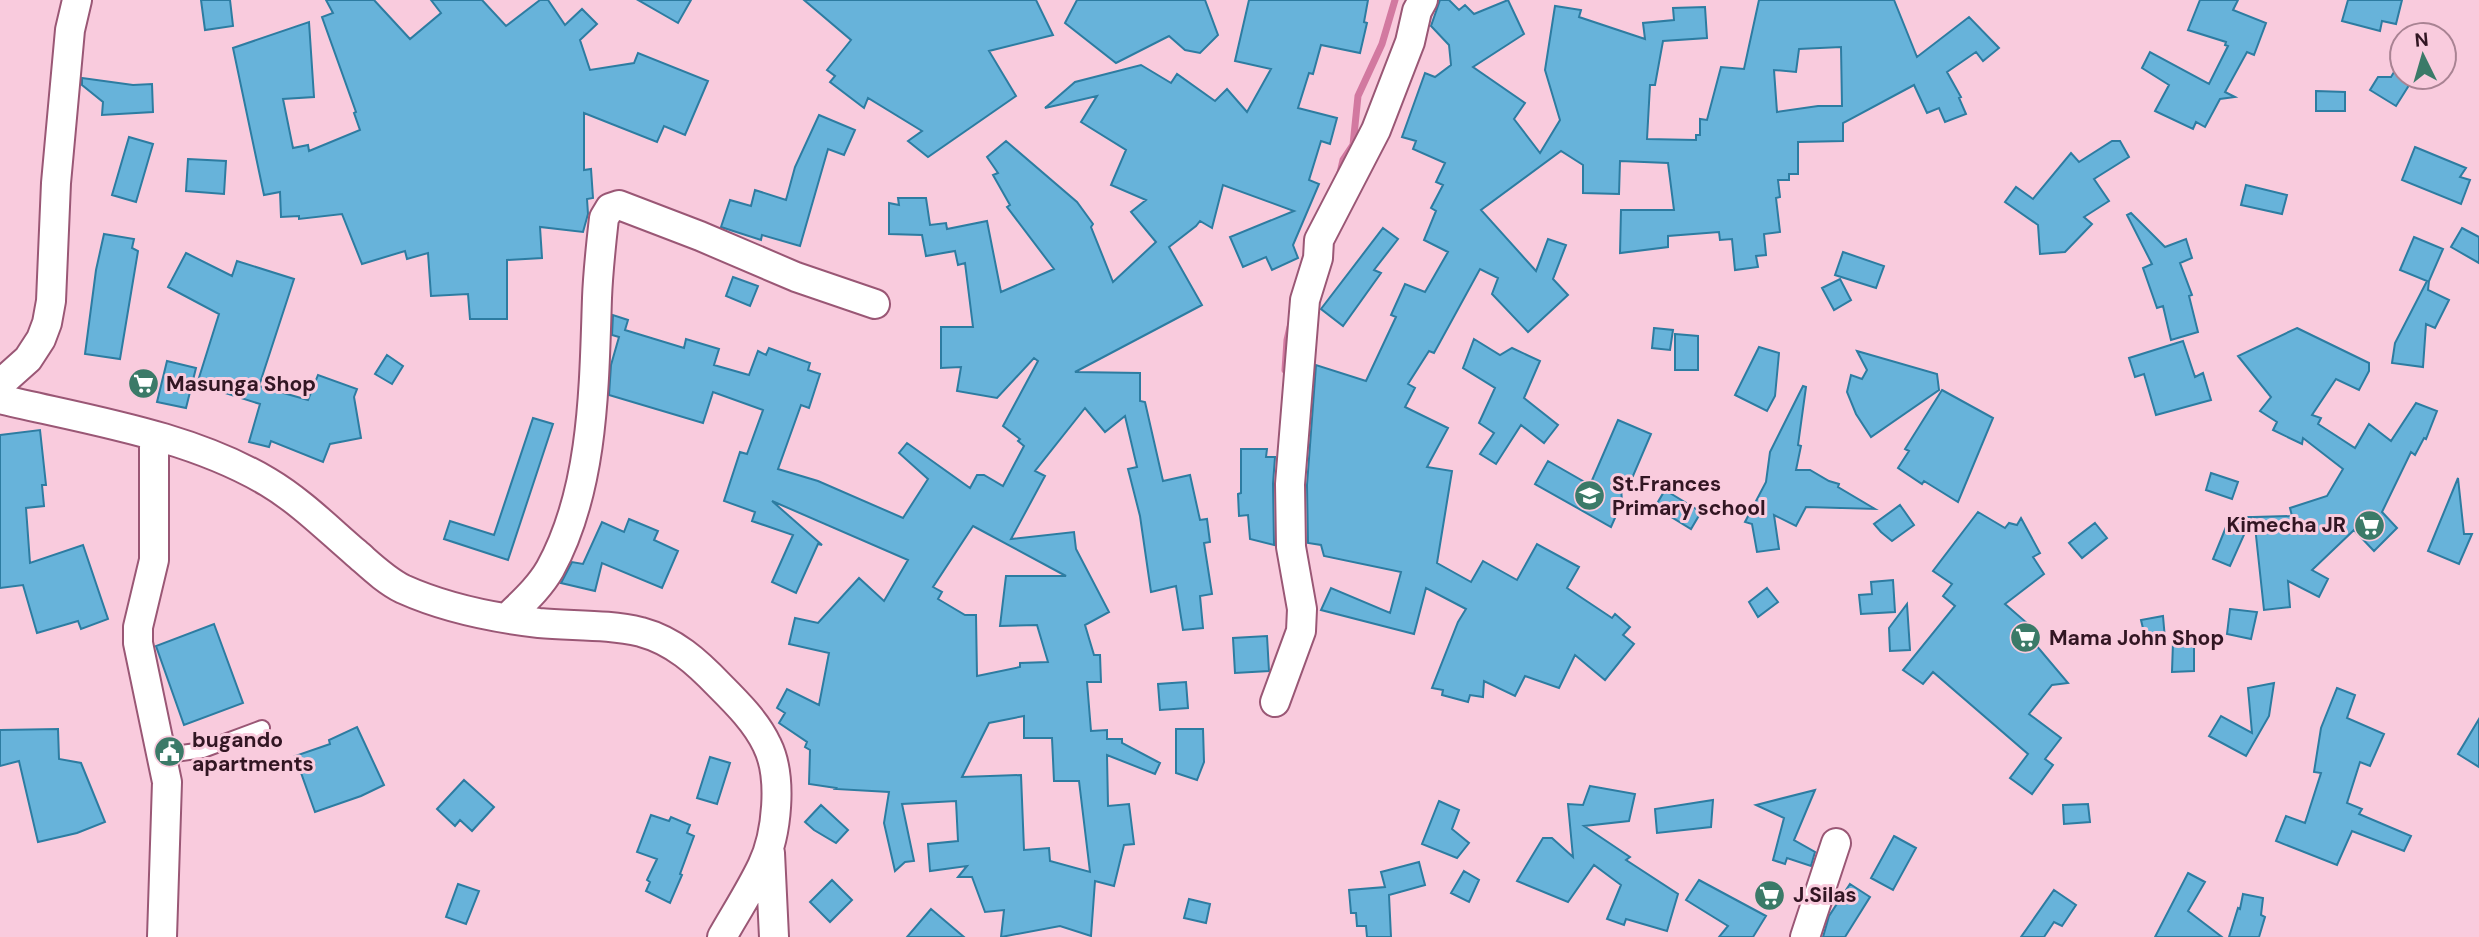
<svg xmlns="http://www.w3.org/2000/svg" width="2479" height="937" viewBox="0 0 2479 937" font-family="'DM Sans',sans-serif">
<rect width="100%" height="100%" fill="#f9cbdd"/>
<g fill="none" stroke-linecap="round" stroke-linejoin="round">
<path stroke="#d279a0" stroke-width="7" d="M1340,173L1343,160L1353,145L1358,96L1382,44L1395,0
M1285,370L1287,340L1290,327"/>
</g>
<path fill="#67b3da" stroke="#2d7ca1" stroke-width="2" fill-rule="evenodd" d="M201,0H230L233,26L205,30Z
M326,0H374L410,39L441,13L431,0H482L506,26L540,0H548L565,25L582,9L597,24L580,40L590,70L634,63L638,53L708,81L685,135L664,126L657,142L584,113V170L591,169L593,198L587,199L588,214L583,232L540,227L542,258L507,260V319H470L468,294L431,296L428,253L407,259L405,251L362,264L342,214L299,219V216L281,217L280,192L264,195L233,48L309,22L314,97L283,99L293,148L308,145L309,151L360,130L354,113L356,112L322,17L333,13Z
M638,0H691L678,23Z
M804,0H1036L1053,35L989,51L1016,96L928,157L908,141L922,131L868,98L864,108L830,82L835,76L827,70L851,40Z
M1077,0H1205L1218,35L1200,53L1185,50L1169,36L1116,63L1065,23Z
M1249,0H1368L1364,22L1367,23L1360,53L1321,45L1313,74L1309,73L1298,108L1337,118L1330,144L1321,141L1309,180L1319,184L1293,245L1298,258L1272,270L1266,257L1243,267L1230,237L1294,211L1223,185L1212,228L1200,221L1196,226L1169,247L1202,305L1075,372L1140,373V401L1145,402L1163,481L1190,475L1200,520L1207,519L1210,542L1204,543L1212,594L1200,596L1203,628L1183,630L1176,586L1151,592L1140,516L1128,469L1137,467L1125,416L1105,432L1085,408L1035,471L1045,476L1011,539L1074,532L1076,549L1109,612L1085,625L1094,655H1100L1101,682H1087L1091,731L1107,730V739H1122V743L1160,763L1155,774L1107,755L1108,806L1129,804L1134,844L1124,845L1114,886L1095,881L1091,936L1060,926L1001,937L1004,910L985,912L972,877H958L967,866L930,871L928,844L958,841L956,801L902,804L914,861L905,862L895,871L884,823L889,792L835,789L836,788L809,784L810,750L805,747L807,742L779,723L785,713L777,708L787,689L819,705L829,653L789,644L795,618L818,623L859,578L884,601L908,560L772,501L822,545L818,544L796,593L772,582L793,535L752,521L755,512L724,501L740,452L747,454L763,410L713,392L703,423L609,395L611,365L619,337L612,335L613,315L628,320L625,330L684,348L686,339L719,349L714,365L749,375L758,351L766,355L769,348L810,363L808,370L820,374L809,408L801,405L778,469L818,481L903,518L928,479L899,453L907,443L970,488L977,475H984L1003,486L1024,446L1018,441L1020,439L1003,426L1038,361L1034,358L997,398L957,391L961,367L941,368V327H973L965,263L958,265L955,251L926,256L922,235L889,234V203L899,205L898,198H926L930,225L946,223L947,229L987,221L1001,292L1054,269L1007,207L1010,205L993,175L998,173L987,157L1006,141L1077,202L1093,224L1091,227L1113,282L1156,242L1131,212L1146,200L1111,185L1126,150L1081,122L1097,96L1045,108L1075,82L1141,65L1171,83L1177,74L1215,101L1227,89L1247,112L1271,69L1235,61ZM973,526L1066,576H1006L1000,626L1037,625L1048,662L1020,663V667L977,676L976,615H965L938,599L942,592L933,587ZM1024,716V738H1052L1054,781H1079L1090,872L1050,861L1049,848L1024,850L1021,775L962,777L989,723Z
M1440,0H1449L1459,10L1465,5L1474,14L1508,0L1524,34L1473,67L1525,103L1514,119L1540,153L1560,120L1545,70L1555,6L1581,10L1579,17L1645,39L1643,23L1674,20L1673,8L1705,7L1707,38L1663,41L1655,85H1650L1647,139L1696,140V135H1700V119L1707,120L1721,67L1744,69L1759,0H1894L1917,57L1969,17L1999,48L1983,61L1976,52L1947,72L1961,97L1959,98L1966,114L1945,122L1939,108L1927,113L1914,85L1843,123V141L1798,142V174H1789V180H1778L1780,197L1776,198L1780,232L1764,234L1766,255L1756,256L1758,267L1735,270L1732,239L1720,240L1719,232L1668,236V247L1620,253L1621,210H1674L1668,163L1620,161L1619,194L1583,193V165L1561,151L1481,210L1536,271L1548,239L1566,245L1553,279L1568,295L1528,332L1492,294L1498,278L1480,269L1434,353L1429,351L1408,384L1415,388L1405,407L1448,428L1427,467L1452,471L1437,563L1471,582L1483,561L1517,580L1537,544L1579,567L1567,588L1612,618L1615,614L1630,627L1623,635L1634,644L1605,680L1575,655L1559,688L1525,676L1515,696L1484,681L1483,697L1470,695L1468,702L1442,695L1443,690L1432,688L1458,622L1466,609L1426,588L1414,634L1321,610L1331,588L1390,613L1401,572L1324,556L1321,545L1308,543L1307,485L1316,365L1366,381L1396,317L1391,315L1405,284L1425,292L1448,252L1424,240L1436,211L1431,208L1443,185L1436,182L1445,163L1413,149L1416,141L1402,137L1425,73L1435,77L1451,65L1449,45L1431,26ZM1841,47L1842,106H1818L1777,112L1774,70L1796,72L1799,49Z
M2200,0H2238L2233,10L2266,23L2254,55L2247,52L2225,92L2235,97L2220,99L2205,127L2196,122L2193,129L2155,111L2169,85L2142,68L2150,52L2209,84L2228,46L2225,45L2226,42L2188,30Z
M2348,0H2402L2396,24L2382,21L2380,31L2342,21Z
M2394,72L2411,82L2396,106L2370,90L2378,77H2391Z
M82,78L133,85L152,84L153,112L102,115L103,102L82,85Z
M2316,91L2345,92V111H2316Z
M819,115L855,130L844,155L828,149L800,246L762,235L761,240L721,227L730,200L751,206L755,190L786,200L795,167Z
M129,137L153,144L136,202L112,195Z
M2112,141H2120L2129,157L2094,179L2109,201L2084,217L2092,224L2065,252L2040,254L2038,225L2005,202L2016,187L2033,199L2071,153L2079,162Z
M2415,147L2466,168L2460,177L2470,180L2461,204L2402,180Z
M188,159L226,161L224,194L186,191Z
M2246,185L2287,195L2282,214L2241,205Z
M2131,213L2165,247L2186,239L2192,258L2180,263L2192,295L2189,296L2198,332L2171,340L2163,306L2157,308L2143,268L2152,264L2127,215Z
M1383,228L1398,239L1374,270L1381,273L1343,326L1321,309Z
M2462,228L2479,237V263L2451,247Z
M104,234L134,239L132,248L138,251L120,359L85,354L96,270Z
M2414,237L2443,249L2429,281L2428,290L2449,300L2435,328L2426,324L2423,367L2392,363L2395,343L2427,281L2400,270Z
M1843,252L1884,266L1876,288L1835,275Z
M186,253L232,276L237,261L294,279L259,386L308,400L318,375L357,389L354,397L361,438L330,444L323,462L271,441L269,447L249,442L260,404L197,384L219,314L168,287Z
M733,277L758,286L750,306L726,296Z
M1840,279L1851,300L1834,310L1822,288Z
M1654,328L1673,330L1670,350L1652,348Z
M2297,328L2369,363V371L2359,390L2336,379L2312,415L2321,418L2318,424L2355,448L2369,424L2391,441L2416,403L2437,411L2426,439L2424,438L2415,455L2411,452L2382,512L2397,528L2374,551L2354,530L2312,570L2328,579L2319,597L2288,581L2290,607L2264,610L2254,517L2292,516L2290,508L2327,496L2343,469L2303,438L2302,444L2273,430L2277,422L2260,411L2271,397L2238,356Z
M1675,334L1698,336V370H1675Z
M1474,339L1500,355L1512,348L1540,361L1524,398L1558,425L1544,443L1521,425L1496,464L1480,454L1494,433L1479,423L1495,388L1463,368Z
M2183,341L2195,377L2203,373L2211,400L2156,415L2144,374L2135,377L2129,358Z
M1759,347L1779,353L1775,396L1767,411L1735,395Z
M1857,351L1937,374L1939,390L1871,437L1856,414L1847,392L1851,375L1862,379L1867,370Z
M387,355L403,366L392,384L375,374Z
M167,361L196,368L186,408L157,402Z
M1803,386L1806,387L1798,445L1801,446L1796,470H1810L1829,481L1839,484L1838,487L1875,509L1806,507L1796,526L1774,515L1779,549L1757,552L1752,524L1745,522L1766,482L1770,452Z
M1942,390L1993,418L1958,502L1924,481L1922,484L1898,468L1909,451L1905,449Z
M533,418L553,424L508,560L444,539L450,521L494,535Z
M1618,420L1651,434L1627,490L1621,487L1622,502L1611,527L1535,484L1548,461L1590,485Z
M40,430L46,485H42L44,506L26,508L30,563L83,545L108,619L81,629L78,621L37,633L23,585L0,588V435Z
M1241,449H1267L1266,457H1275L1273,484L1274,545L1250,539L1248,515L1239,516L1238,494L1241,493Z
M2211,473L2238,482L2232,499L2206,490Z
M2458,478L2464,534H2472L2459,564L2428,551Z
M1665,490L1701,512L1691,529L1655,507Z
M1900,505L1914,525L1892,541L1881,532L1874,524Z
M1978,512L2005,528L2009,523L2017,525L2021,518L2040,553L2033,557L2044,574L2005,604L2036,631L2030,638L2068,683L2052,685L2029,714L2061,738L2045,759L2053,765L2032,794L2010,778L2028,754L1933,672L1923,684L1903,670L1955,606L1943,596L1952,584L1933,571Z
M2230,517H2252L2230,566L2213,559Z
M629,519L658,531L654,540L678,551L662,588L602,563L595,591L561,583L572,562L583,564L602,522L624,532Z
M2095,523L2107,538L2082,558L2069,543Z
M1893,580L1895,612L1861,614L1859,595L1872,594L1871,582Z
M1767,588L1778,602L1758,617L1749,602Z
M1907,604L1910,650L1890,651L1889,628Z
M2230,609L2257,612L2251,639L2227,634Z
M2163,616L2165,639L2146,641L2141,620Z
M214,624L243,703L184,725L156,646Z
M1267,636L1269,671L1235,673L1233,638Z
M2173,642H2194V671L2172,672Z
M1186,682L1188,708L1160,710L1158,684Z
M2274,683L2269,716L2246,756L2209,736L2221,716L2252,733L2248,688Z
M2337,688L2355,695L2347,718L2384,734L2370,766L2360,762L2347,803L2362,809L2359,814L2411,836L2404,851L2352,831L2337,865L2276,841L2286,816L2305,823L2321,773L2314,772L2321,728Z
M2479,719V767L2458,754Z
M357,727L384,785L361,796L315,812L295,756L330,744L329,740Z
M58,729L59,759L81,763L105,822L77,833L38,842L19,761L0,766V730Z
M1176,729H1203L1204,762L1197,780L1176,773Z
M710,757L730,763L717,804L697,798Z
M464,780L494,807L472,831L460,820L455,826L437,809Z
M1590,786L1635,794L1629,821L1584,826L1630,857L1626,860L1678,894L1667,931L1626,919L1624,925L1607,919L1621,885L1594,865L1568,902L1517,881L1543,838H1552L1573,857L1568,804L1583,805Z
M1815,790L1794,840L1815,852L1811,866L1787,858L1785,864L1773,860L1784,818L1756,805Z
M1713,800L1711,827L1657,833L1655,809Z
M1439,801L1459,810L1452,829L1469,843L1457,858L1422,844Z
M2088,804L2090,822L2064,824L2063,805Z
M821,805L848,830L836,843L814,830L805,822Z
M651,815L669,821L671,817L690,825L687,833L694,836L680,874L682,875L670,903L646,891L650,882L647,880L657,859L637,852Z
M1894,836L1916,848L1893,890L1871,878Z
M1419,862L1425,885L1389,895L1391,937H1367L1366,926H1357L1356,913H1351L1349,890L1385,887L1381,872Z
M1464,871L1479,880L1469,902L1451,893Z
M2188,873L2205,882L2188,911L2222,937H2155Z
M832,880L852,900L830,922L810,902Z
M1699,880L1766,916L1753,937H1719L1728,926L1686,900Z
M458,884L479,891L466,924L446,917Z
M1850,884L1870,897L1845,937H1823L1829,916Z
M2054,890L2076,905L2062,926L2054,922L2044,937H2021Z
M2243,894L2263,898L2261,915L2265,917L2259,937H2229L2238,908L2240,909Z
M1189,899L1210,904L1206,923L1184,918Z
M931,909L964,937H907Z"/>
<g fill="none" stroke-linecap="round" stroke-linejoin="round">
<defs>
<path id="lane" d="M161,756L203,750L262,728"/>
<path id="street" d="M0,384L28,359L41,339L47,323L51,301L56,183L70,30L77,0
M0,399C88,420 189,435 268,482C300,501 328,529 356,553C371,566 385,580 403,589C443,607 495,618 539,623C573,626 608,624 641,632C674,641 697,662 720,686C737,703 757,723 767,745C783,777 777,835 762,866C750,891 735,914 722,937
M154,436V560L138,627V643L167,782L162,937
M508,617C523,602 539,588 550,569C594,489 594,387 597,298C598,271 601,245 604,218L610,208L619,205L700,236L796,277L875,304
M1275,702L1301,631L1302,609L1291,547L1290,484L1305,300L1318,258L1319,240L1376,130L1410,42L1417,11L1423,0
M770,853L774,937
M1805,937L1836,843"/>
</defs>
<use href="#lane" stroke="#9a5775" stroke-width="18"/>
<use href="#street" stroke="#9a5775" stroke-width="32"/>
<use href="#lane" stroke="#fff" stroke-width="14"/>
<use href="#street" stroke="#fff" stroke-width="28"/>
</g>
<defs>
<symbol id="supermarket-disc" viewBox="-11 -11 22 22"><circle r="9.5" fill="#3b7a68" stroke="#f9cbdd"/><path d="M-6-5.5h2.5l.6 2H6L4.5 2H-2.5L-4.4-4H-6ZM-1.5 3.2a1.3 1.3 0 1 0 .1 0ZM3 3.2a1.3 1.3 0 1 0 .1 0Z" fill="#fff"/></symbol>
<symbol id="school-disc" viewBox="-11 -11 22 22"><circle r="9.5" fill="#3b7a68" stroke="#f9cbdd"/><path d="M0-5L7-2L0 1L-7-2ZM-4 1L0 2.5L4 1V4Q0 6-4 4Z" fill="#fff"/></symbol>
<symbol id="civic-disc" viewBox="-11 -11 22 22"><circle r="9.5" fill="#3b7a68" stroke="#f9cbdd"/><path d="M-.6-6.5H3V-4.5H.6V-3L4-1V1h2V6H-6V1h2V-1L-.6-3ZM-1.2 2.5V6h2.4V2.5Z" fill="#fff"/></symbol>
</defs>
<g fill-rule="evenodd">
<use href="#supermarket-disc" x="126" y="366" width="35" height="35"/>
<use href="#school-disc" x="1572" y="478" width="35" height="35"/>
<use href="#supermarket-disc" x="2352" y="508" width="35" height="35"/>
<use href="#supermarket-disc" x="2008" y="620" width="35" height="35"/>
<use href="#civic-disc" x="152" y="734" width="35" height="35"/>
<use href="#supermarket-disc" x="1752" y="878" width="35" height="35"/>
</g>
<g text-anchor="middle" stroke-width="6" stroke-linejoin="round" paint-order="stroke">
<g font-size="21" font-weight="bold" fill="#321623" stroke="#f9cbdd" text-anchor="start">
<text x="166" y="391">Masunga Shop</text>
<text x="1612" y="491">St.Frances<tspan x="1612" dy="24">Primary school</tspan></text>
<text x="2346" y="532" text-anchor="end">Kimecha JR</text>
<text x="2049" y="645">Mama John Shop</text>
<text x="192" y="747">bugando<tspan x="192" dy="24">apartments</tspan></text>
<text x="1793" y="902">J.Silas</text>
</g>
</g>
<g transform="translate(2423 56) rotate(355)"><circle r="33" fill="#f9cbdd" stroke="#a98393" stroke-width="2"/>
<path d="M0-5L12 26L0 18L-12 26Z" fill="#3b7a68"/>
<text y="-10" font-size="19" font-weight="bold" text-anchor="middle" fill="#321623">N</text>
</g>
</svg>
